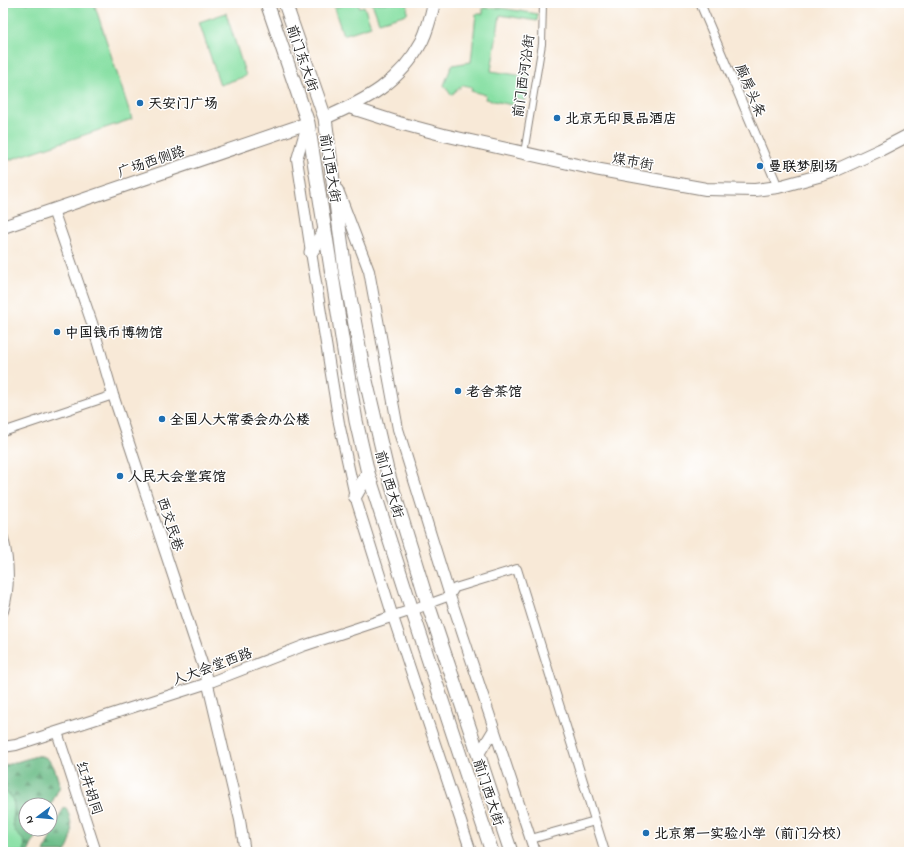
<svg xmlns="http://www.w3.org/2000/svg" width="912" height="855" viewBox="0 0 912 855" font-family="'Indie Flower','LXGW WenKai TC',sans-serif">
<defs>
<pattern id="forest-firs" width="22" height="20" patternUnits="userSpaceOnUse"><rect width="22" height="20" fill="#6ebe8a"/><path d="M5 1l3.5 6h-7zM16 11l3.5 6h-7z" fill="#5a9a70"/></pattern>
</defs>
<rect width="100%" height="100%" fill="#fff"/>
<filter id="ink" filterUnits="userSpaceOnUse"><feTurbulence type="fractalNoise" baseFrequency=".025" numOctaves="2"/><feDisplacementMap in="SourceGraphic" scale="8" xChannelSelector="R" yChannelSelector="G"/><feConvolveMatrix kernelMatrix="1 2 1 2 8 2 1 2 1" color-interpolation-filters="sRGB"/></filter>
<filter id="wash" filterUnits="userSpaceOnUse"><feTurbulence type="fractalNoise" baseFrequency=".012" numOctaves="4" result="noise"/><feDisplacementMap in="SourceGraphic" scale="16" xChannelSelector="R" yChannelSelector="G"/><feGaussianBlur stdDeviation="0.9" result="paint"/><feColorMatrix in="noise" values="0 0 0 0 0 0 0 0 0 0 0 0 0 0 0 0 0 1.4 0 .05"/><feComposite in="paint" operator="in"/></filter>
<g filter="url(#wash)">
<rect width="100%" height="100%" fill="#f8e9d7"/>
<path fill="#88e0a4" stroke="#527e60" d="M3,3H94L132,119L3,162Z
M348,3H358L359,7L364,6L371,26L343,35L334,8Z
M372,3H408L407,14L379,22Z
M483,8H501L538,14L537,21L500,15L491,71L530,77L525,101L514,98L512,105L485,99L486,95L471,91L472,87L463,85L451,95L444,85L452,65L471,62L476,14H483Z
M226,13L246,76L220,85L199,22Z
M37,756C54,755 55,773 60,786L50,806V805H26V829H39L28,852H3V766Z"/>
<path fill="url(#forest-firs)" stroke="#456d53" d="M37,756C54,755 55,773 60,786L50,806V805H26V829H39L28,852H24C29,837 14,837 13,824C12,820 14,816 14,812C15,804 12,792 3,792V766Z
M65,807L67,809C72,824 75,838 65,852H44L61,813Z"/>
</g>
<g filter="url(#ink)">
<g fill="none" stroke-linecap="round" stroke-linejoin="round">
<defs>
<path id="pedestrian" d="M524,153L542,44L543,3"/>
<path id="minor" d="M700,3L778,187
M3,432L113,395
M428,604L450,596L455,588L517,569L605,852
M531,839L595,821"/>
<path id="tertiary" d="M307,125L297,159L311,252L339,423L355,496L393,617L471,852
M338,190L369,271L398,429L450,596L535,852
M53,210L92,323L113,395L205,672L240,820L245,852
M3,538C9,562 10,587 3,611
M57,732L96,852
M3,747L16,745L208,683L303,646L412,610L428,604
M479,754L494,729"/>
<path id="secondary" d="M349,107L399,123L444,135L595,169L706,189L755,190L778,187L822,175L834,171L880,150L909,135
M325,118C366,100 400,83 422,41C428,29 431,16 434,3
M3,227L308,123"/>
<path id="primary" d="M267,3L308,123L345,357L356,421L368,473L412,610L492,852
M285,3L325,118L332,173L345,270L363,368L387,470L428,604L511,852
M311,252L325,230
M355,496L368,473"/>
</defs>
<use href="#pedestrian" stroke="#8a827a" stroke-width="8"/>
<use href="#minor" stroke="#8a827a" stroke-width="10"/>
<use href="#tertiary" stroke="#8a827a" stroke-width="12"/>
<use href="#secondary" stroke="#8a827a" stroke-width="14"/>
<use href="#primary" stroke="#8a827a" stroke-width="15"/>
<use href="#pedestrian" stroke="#fff" stroke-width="6"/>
<use href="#minor" stroke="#fff" stroke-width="8"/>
<use href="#tertiary" stroke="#fff" stroke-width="10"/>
<use href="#secondary" stroke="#fff" stroke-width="12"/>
<use href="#primary" stroke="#fff" stroke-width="13"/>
</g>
</g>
<g fill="#1f6fb2" stroke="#fff" stroke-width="1.5">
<circle cx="140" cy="103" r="4"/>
<circle cx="557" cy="118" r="4"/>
<circle cx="760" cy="166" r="4"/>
<circle cx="57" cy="332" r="4"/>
<circle cx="458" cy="391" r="4"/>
<circle cx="162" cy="419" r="4"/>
<circle cx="120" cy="476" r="4"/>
<circle cx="646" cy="833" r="4"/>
</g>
<g text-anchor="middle" stroke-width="3" stroke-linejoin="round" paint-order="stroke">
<g font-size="14" fill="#1c1c1c" stroke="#fff">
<text transform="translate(303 58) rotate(71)" y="5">前门东大街</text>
<text transform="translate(523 76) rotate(-82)" y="5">前门西河沿街</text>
<text transform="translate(751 90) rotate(67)" y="5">廊房头条</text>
<text transform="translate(151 161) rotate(-19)" y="5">广场西侧路</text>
<text transform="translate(633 161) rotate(10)" y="5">煤市街</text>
<text transform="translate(331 168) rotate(81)" y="5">前门西大街</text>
<text transform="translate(390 484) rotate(74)" y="5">前门西大街</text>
<text transform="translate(171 524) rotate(72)" y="5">西交民巷</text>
<text transform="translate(212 666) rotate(-20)" y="5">人大会堂西路</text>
<text transform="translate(90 788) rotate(72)" y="5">红井胡同</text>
<text transform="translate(489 792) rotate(72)" y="5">前门西大街</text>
</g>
<g font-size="14" font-weight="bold" fill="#1c1c1c" stroke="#fff" text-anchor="start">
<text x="148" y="108">天安门广场</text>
<text x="565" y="123">北京无印良品酒店</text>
<text x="768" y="171">曼联梦剧场</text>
<text x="65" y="337">中国钱币博物馆</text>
<text x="466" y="396">老舍茶馆</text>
<text x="170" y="424">全国人大常委会办公楼</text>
<text x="128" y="481">人民大会堂宾馆</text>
<text x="654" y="838">北京第一实验小学（前门分校）</text>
</g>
</g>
<rect width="912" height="855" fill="none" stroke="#fff" stroke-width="16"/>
<g transform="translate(38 817) rotate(254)"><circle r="19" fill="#ffffff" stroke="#a4a4a4"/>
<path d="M0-3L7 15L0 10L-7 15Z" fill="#1f6fb2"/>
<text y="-6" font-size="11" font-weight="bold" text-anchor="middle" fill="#1c1c1c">N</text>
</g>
</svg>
